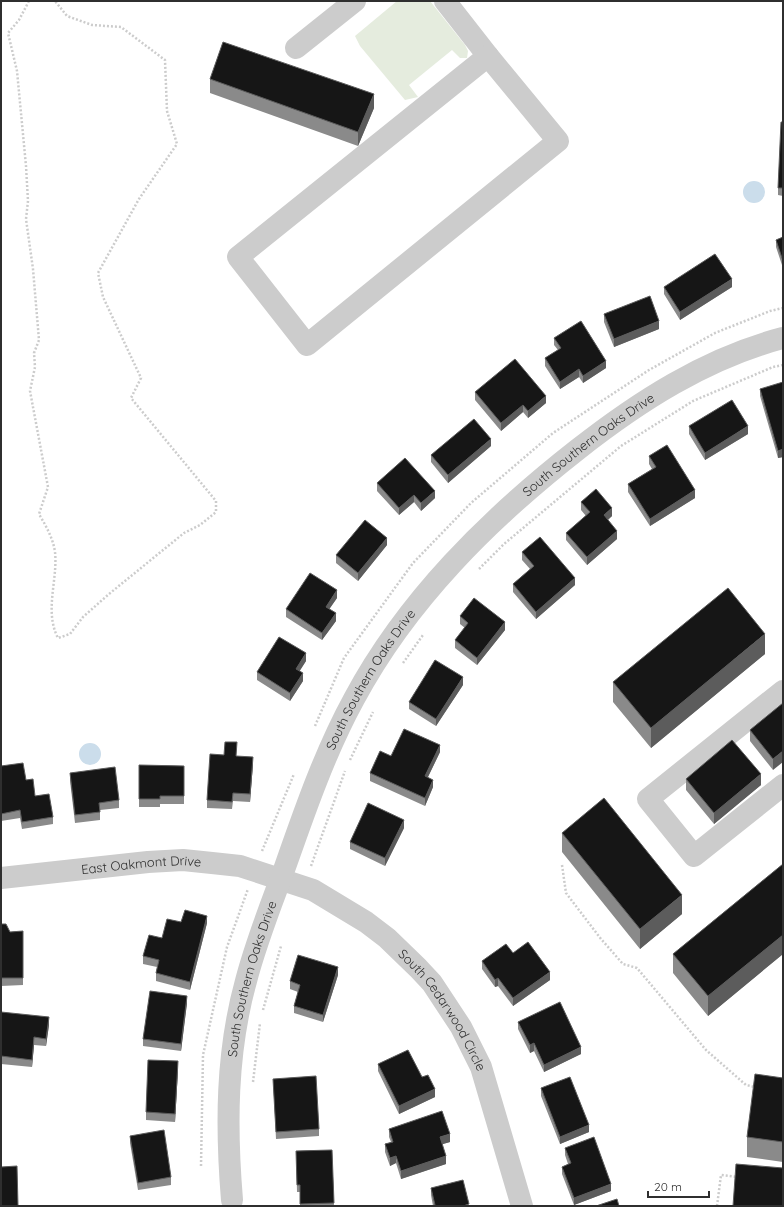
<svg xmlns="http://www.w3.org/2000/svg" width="784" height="1207" viewBox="0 0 784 1207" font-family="Quicksand,sans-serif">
<rect width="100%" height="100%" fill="#fff"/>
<path fill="#e5ecde" d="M397,1H430L465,45L468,51L467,58H460L452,50L409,85L418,97L405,100L360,46L355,36Z"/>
<path fill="#cbddeb" d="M743 192a11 11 0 1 1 22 0a11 11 0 1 1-22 0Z
M79 754a11 11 0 1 1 22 0a11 11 0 1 1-22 0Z"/>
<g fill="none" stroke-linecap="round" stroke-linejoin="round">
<path stroke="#ccc" stroke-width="2.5" stroke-dasharray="2 2" stroke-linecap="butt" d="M29,1L19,20L8,33L17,71L26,166L28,201L26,219L33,269L39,340L34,353L35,367L30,391L48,487L39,514C46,526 53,538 55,552C58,580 44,611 58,638L70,634L83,617L109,594L184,533L200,525L216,512V501L131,398L141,378L103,297L98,273L139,199L177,144L167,111L165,60L121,27L92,25L67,16L55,1
M479,569L504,544L621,446L693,401L773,367L783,365
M403,663L423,635
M315,726L344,658L413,563L471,503L553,433L649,370L715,333L770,311L783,308
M350,760L373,712
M262,851L294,774
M562,865L566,893L601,939L623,964L637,968L706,1050L746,1085L755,1087
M311,866L345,771
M263,1010L281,946
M253,1082L260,1023
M201,1166L203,1055L227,947L248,889
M717,1206L721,1175L737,1177"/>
<g stroke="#ccc" stroke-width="22">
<path d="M445,1L488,56"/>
<path d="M296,48L355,1"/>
<path d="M488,56L558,141L307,345L238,257Z"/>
<path d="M783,691L648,799L694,856L783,785"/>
<path id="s1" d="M1,878L148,862L183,860L212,863L240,866L313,890L366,922L387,938L418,968L432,983L461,1027L481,1067L522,1206"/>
<path id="s2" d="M232,1200C226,1127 226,1053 246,981C256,942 271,905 285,867C305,810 325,752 354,699C407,600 489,519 577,450C638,402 706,358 783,338"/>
</g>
</g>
<path fill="#8a8a8a" d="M210,79L374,108L358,146L210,93Z
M783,122V196L778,195V188Z
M783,237V268L776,247V240Z
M664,287H732L680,320L664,294Z
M604,314L659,329L614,347L604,322Z
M554,338L606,368L583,383L579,377L560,389L545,366V358L558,350L554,345Z
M783,382V457L778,458L760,396V389Z
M475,392L546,403L528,418L523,412L501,431L475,400Z
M689,426L748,434L705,460L689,434Z
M491,446L448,483L431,462V455Z
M649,456L695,498L650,526L628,492V484L652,469L649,464Z
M377,483L435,498L421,511L414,502L399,515L377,491Z
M581,502L612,516L608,520L617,539L587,565L566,540V533L586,516L581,510Z
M387,545L358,581L336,563V555Z
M522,552L575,585L536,619L513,592V584L530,569L522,560Z
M337,598L329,609L336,621L322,640L286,617V609Z
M460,616L505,630L477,665L455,648V640L465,628L460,624Z
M765,654L651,748L613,702V682Z
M306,661L299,671L303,681L290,701L257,680V672Z
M463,685L436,726L409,709V702Z
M783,703L773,770L750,741V730Z
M440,752L428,777L433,787L425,806L370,781V773L391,756Z
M237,756L253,764L250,802L233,801L232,809L207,808V800Z
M139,765L184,766V804H160V807H139Z
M1,766L26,780L35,796L53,817V824L22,829L20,818L1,821Z
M70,773L119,800V808L100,810V820L75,823L70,781Z
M686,779L761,785L714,824L686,790Z
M404,828L385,866L350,849V842Z
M562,833L682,914L640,949L562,852Z
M783,864V954L708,1016L673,973V954Z
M181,922L207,923L190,990L156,981V973L157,967L143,964V956L162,938Z
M1,924L10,932L23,931V985L1,986Z
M513,953L550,980L513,1006L498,986L495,987L482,969V961Z
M338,975L323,1022L294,1013V1006L298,992L290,989V981Z
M187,1003L181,1051L143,1046V1039Z
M1,1012L49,1025L46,1046L34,1045L32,1067L1,1064Z
M518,1022L581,1054L544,1072L534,1051L530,1053L518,1029Z
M378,1064L422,1077L435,1097L399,1114L378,1071Z
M178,1069L175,1122L146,1120V1112Z
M783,1078V1162L747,1157V1137Z
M273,1079L319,1129V1136L276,1139Z
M541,1088L589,1132L560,1144L541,1096Z
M389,1129L450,1142L442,1144L446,1164L401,1179L396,1163L390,1166L385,1152V1144L391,1142L389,1137Z
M130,1136L171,1177V1185L138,1190L130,1143Z
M565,1148L611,1191L574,1205L562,1174V1167L568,1164L565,1155Z
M332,1150L334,1206H300V1192H297L296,1151Z
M431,1188L469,1206H433L431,1195Z"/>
<path fill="#5c5c5c" d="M374,94V108L358,146V132Z
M732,279V287L680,320V312Z
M659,321V329L614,347V339Z
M606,361V368L583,383V376Z
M579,369V377L560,389V382Z
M546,396V403L528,418V411Z
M523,405V412L501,431V423Z
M748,426V434L705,460V453Z
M491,439V446L448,483V475Z
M783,449V457L778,458V451Z
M695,490V498L650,526V519Z
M435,491V498L421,511V503Z
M414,495V502L399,515V508Z
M612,508V516L604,523V515Z
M617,531V539L587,565V557Z
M387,538V545L358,581V573Z
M575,578V585L536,619V612Z
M337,590V598L326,614V607Z
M336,613V621L322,640V633Z
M505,622V630L477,665V658Z
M765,634V654L651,748V728Z
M306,653V661L296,677V669Z
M303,673V681L290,701V693Z
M463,677V685L436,726V719Z
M440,745V752L425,783V776Z
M783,751V762L773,770V759Z
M253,757V764L250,802V794Z
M761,774V785L714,824V813Z
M433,780V787L425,806V798Z
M404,820V828L385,866V858Z
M682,895V914L640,949V929Z
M207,916V923L190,990V982Z
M783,935V954L708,1016V996Z
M338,967V975L323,1022V1015Z
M550,972V980L513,1006V998Z
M498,978V986L495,987V980Z
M187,996V1003L181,1051V1044Z
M49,1017V1025L46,1046V1039Z
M34,1037V1045L32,1067V1060Z
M534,1043V1051L530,1053V1045Z
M581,1047V1054L544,1072V1065Z
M178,1061V1069L175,1122V1114Z
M435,1089V1097L399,1114V1106Z
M589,1125V1132L560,1144V1137Z
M450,1134V1142L440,1145V1137Z
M396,1156V1163L390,1166V1158Z
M446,1156V1164L401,1179V1171Z
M611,1184V1191L574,1205V1198Z"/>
<path fill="#161616" stroke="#5c5c5c" d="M223,42L374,94L358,132L210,79Z
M781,122H783V188H778Z
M783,237V261L776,240Z
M715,254L732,279L680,312L664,287Z
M650,296L659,321L614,339L604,314Z
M581,321L606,361L583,376L579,369L560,382L545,358L561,348L554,338Z
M515,359L546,396L528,411L523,405L501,423L475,392Z
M783,382V449L778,451L760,389Z
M732,400L748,426L705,453L689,426Z
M474,419L491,439L448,475L431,455Z
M667,445L695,490L650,519L628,484L656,467L649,456Z
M405,458L435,491L421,503L414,495L399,508L377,483Z
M596,489L612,508L604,515L617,531L587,557L566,533L590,512L581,502Z
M365,520L387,538L358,573L336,555Z
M540,537L575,578L536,612L513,584L534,566L522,552Z
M310,573L337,590L326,607L336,613L322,633L286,609Z
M728,588L765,634L651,728L613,682Z
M474,598L505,622L477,658L455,640L468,623L460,616Z
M279,637L306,653L296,669L303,673L290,693L257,672Z
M435,660L463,677L436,719L409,702Z
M783,703V751L773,759L750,730Z
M404,729L440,745L425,776L433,780L425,798L370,773L380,751L391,756Z
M732,740L761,774L714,813L686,779Z
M225,742H237L236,756L253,757L250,794L233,793L232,802L207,800L210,754L224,755Z
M23,763L26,780L33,779L35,796L49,794L53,817L22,822L20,810L1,814V766Z
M139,765L184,766V796H160V799H139Z
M115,767L119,800L99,803L100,812L75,815L70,773Z
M604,798L682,895L640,929L562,833Z
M368,803L404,820L385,858L350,842Z
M783,864V935L708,996L673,954Z
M185,910L207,916L190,982L156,973L159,960L143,956L149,935L162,938L167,919L181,922Z
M1,924H6L10,932L23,931V978H1Z
M528,942L550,972L513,998L498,978L495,980L482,961L506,944L513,953Z
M298,955L338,967L323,1015L294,1006L300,985L290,981Z
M150,991L187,996L181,1044L143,1039Z
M560,1002L581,1047L544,1065L534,1043L530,1045L518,1022Z
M1,1012L49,1017L46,1039L34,1037L32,1060L1,1056Z
M408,1050L422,1077L428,1075L435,1089L399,1106L378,1064Z
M148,1060L178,1061L175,1114L146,1112Z
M755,1074L783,1078V1142L747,1137Z
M316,1076L319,1129L276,1132L273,1079Z
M570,1077L589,1125L560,1137L541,1088Z
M442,1111L450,1134L440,1137L446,1156L401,1171L396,1156L390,1158L385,1144L393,1142L389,1129Z
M164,1130L171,1177L138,1183L130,1136Z
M594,1137L611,1184L574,1198L562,1167L571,1163L565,1148Z
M332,1150L334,1203L300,1204V1185H297L296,1151Z
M736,1164L783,1168V1206H733Z
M17,1166L18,1206H1V1167Z
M463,1180L469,1204L463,1206H432L435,1205L431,1188Z
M617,1199L619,1206H596Z"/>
<g text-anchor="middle" stroke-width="4" stroke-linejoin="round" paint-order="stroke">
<g font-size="13" fill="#2f2f2f" stroke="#fff">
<text dy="5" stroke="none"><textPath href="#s2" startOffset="872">South Southern Oaks Drive</textPath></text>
<text dy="5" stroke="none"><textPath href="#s2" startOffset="548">South Southern Oaks Drive</textPath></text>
<text dy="5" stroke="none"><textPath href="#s1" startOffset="141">East Oakmont Drive</textPath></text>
<text dy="5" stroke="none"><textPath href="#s2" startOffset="224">South Southern Oaks Drive</textPath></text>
<text dy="5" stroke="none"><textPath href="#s1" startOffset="497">South Cedarwood Circle</textPath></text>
</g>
</g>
<rect width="784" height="1207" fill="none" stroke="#2f2f2f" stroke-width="4"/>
<path d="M648 1191v6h61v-6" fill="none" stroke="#2f2f2f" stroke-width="2"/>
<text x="654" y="1191" font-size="12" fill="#2f2f2f" stroke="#ffffff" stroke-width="3" paint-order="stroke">20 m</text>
</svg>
